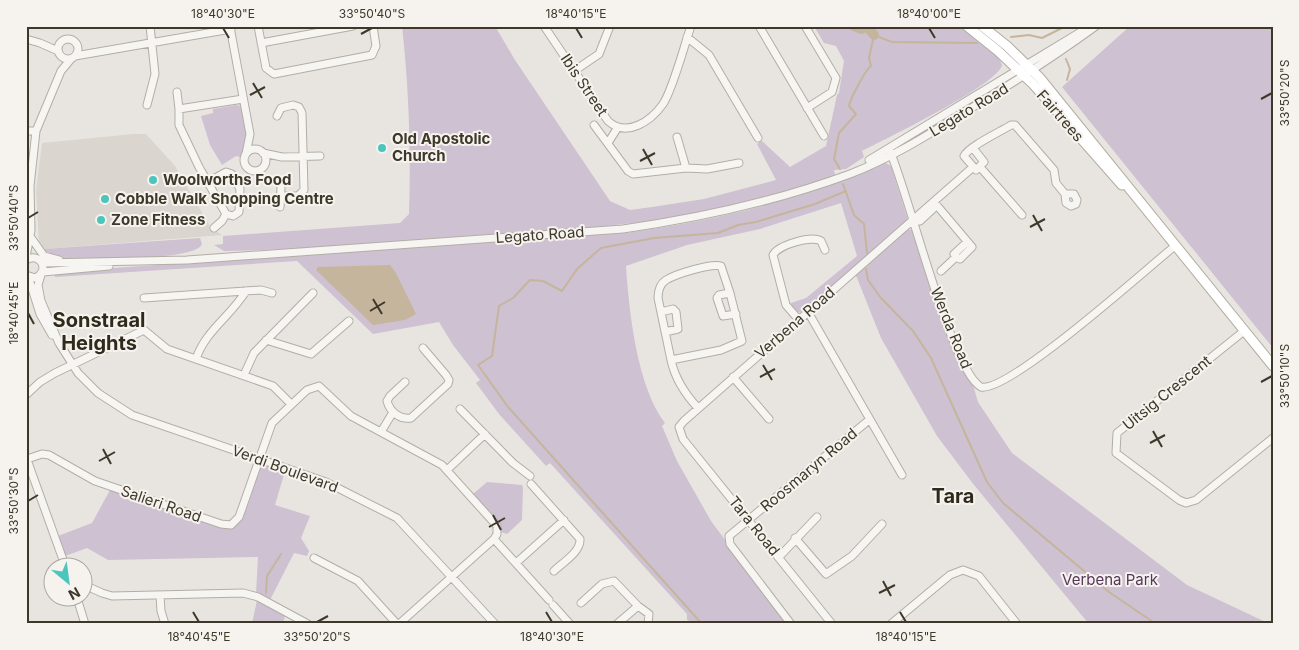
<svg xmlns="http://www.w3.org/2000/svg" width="1299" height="650" viewBox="0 0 1299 650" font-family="Inter,sans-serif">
<rect width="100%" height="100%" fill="#e8e5e0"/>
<path fill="#dad5ce" d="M133,134H146L175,166L211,228L222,235L44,249L39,244L36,190L42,143Z"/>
<path fill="#cec1d1" d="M402,26H495L515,60L610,201L630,210L652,207L704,199L776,180L757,144L762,141L790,167L826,146L837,95L839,93L844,61L836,46L824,43L814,26H959L999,58L1002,65C999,84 884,140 862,151L864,157L846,169L834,170L835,175C723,222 600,227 480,235C395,241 309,250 224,251L214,245L223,244V236L400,223L409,214C411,151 409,89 402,26Z
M1130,26H1273V348L1062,87Z
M236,105L241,106L248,138L246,145L240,157L236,156L222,165L210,145L201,116L213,113V109Z
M884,162L891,166L908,220L802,313L794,311L791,303L806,298L857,256L841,203L760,229L687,245L626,266C629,311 637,387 665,423L662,426L677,461L711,521L788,624H695L687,620V614L550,463L546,466L499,414L476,383L480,380L453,345L439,322L373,334L297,261L55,277L54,272L626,233C717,220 800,201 884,162Z
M907,229L913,230L950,341L973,385L978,402L1012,453L1187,585L1270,624H1089L974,485L937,436L881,338L855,273Z
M200,238L202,244C195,262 80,259 58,258L47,254L39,244L44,249Z
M265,465L285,471L275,505L310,516L301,538L309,551L307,556L294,553L270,600L256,594L258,557L108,560L87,548L65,556L58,536L92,523L110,490L226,529C246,528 253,487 258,470Z
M487,482L522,485L523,487L522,520L507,534L501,532L498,522L473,494Z
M257,600L285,615L283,624H252Z"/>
<path fill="#c6b59d" d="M390,265L396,273L416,314L405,320L373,325L316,270L318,267Z"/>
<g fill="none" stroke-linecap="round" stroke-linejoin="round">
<path stroke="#c6b59d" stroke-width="2" d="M1011,37L1029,35L1042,38L1066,26
M1066,59L1070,69L1067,80
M840,169L834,159L839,133L856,114L849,106C850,99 866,69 871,66L869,58L874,35L892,42L977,43
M843,184L854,215L864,224L867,253
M866,269L868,280L881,298L913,331L931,358L987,482L1003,503L1109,592L1156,624
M266,593L267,576L281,554
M702,624L508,407L478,365L492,356L499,306L513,298L530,280L543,281L562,291L577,269L601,248L654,238L718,233L738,225L756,222L815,204L846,191"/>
<path stroke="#c6b59d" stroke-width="10" d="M854,26L862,29L863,26
M867,26L874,35"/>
<defs>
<path id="minor" d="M258,26L266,68L274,74L372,55L376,46L373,26
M544,26L608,121C627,138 651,121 663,104C673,89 684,46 691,26
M759,26L824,136
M805,26L836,78L832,92L807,108
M230,27L250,134L246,154
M687,37L709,55L758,138
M58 49a10 10 0 1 1 20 0a10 10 0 1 1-20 0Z
M26,39L40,43L58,51
M261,43L353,26
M75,56L231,29
M574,71L599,54L610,26
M177,92L179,109
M147,105L155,74L150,26
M277,116L281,108L293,105L299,107L302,113L304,190L298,196H281
M594,125L628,171L633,174L686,168L707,169L739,163
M26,131H36
M677,137L686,168
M608,143L618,127
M973,148L984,162L976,170L964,156C969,146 1000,132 1011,125H1015L1054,170L1056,183L1065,194L1066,203L1071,206L1076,204L1077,200L1074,194H1065
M889,149C908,190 951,371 981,387C1009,393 1146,269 1175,246
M244 160a11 11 0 1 1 22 0a11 11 0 1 1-22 0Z
M263,153L282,157L320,156
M869,160L1087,28
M980,167L1022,215
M208,182L226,172L232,174L240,189L239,212L233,216L226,214L199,167L179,125V109L243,99
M934,202L972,247L960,259L956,257
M280,207L281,187
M913,221H920L933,209V203
M214,228L222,221L226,214
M32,239L44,256L59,260
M26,257L31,230L30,186L36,131L61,71L71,59
M956,257L954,254L967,242
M26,260C40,251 51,271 35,278L26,275
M43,263L187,260L623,229C700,218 777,201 850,174C889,159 925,137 960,115C1007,87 1052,58 1096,26
M941,271L956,257
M43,272L109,266
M41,275L38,285L41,301L59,343L78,373L98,393L132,415L326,482L397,518L495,624
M28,276L40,314L52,335
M730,293L719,295L717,298L723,316L736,314
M144,298L261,290L272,293
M661,312L673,309L676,312L678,329L665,332
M808,312L902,475
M799,320L786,305L773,255C778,245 812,235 821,241L825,250
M1244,331L1117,433L1116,453L1179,500L1186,503L1196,500L1273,438
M266,340L311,354L349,321
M196,359C205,331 231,316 246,291
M671,360L721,350L742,341L730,293L721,266C711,263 676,274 666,280C660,284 658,291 658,298L671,360C675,379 685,394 698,408
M244,375L254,353L313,293
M733,377L769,419
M405,382L390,396L387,401C390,412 400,420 411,418L448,384L449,380L446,375L423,348
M26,395L40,382L55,373L144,330L167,349L273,386L291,404
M460,409L513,463L530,476
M381,432L393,412
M26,457L66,568
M27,459L42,454L49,455L95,481L221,524L231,525L239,517L272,423L307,390L319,386L351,416L442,465L497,526V534L494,539L399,624
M447,470L485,434
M531,484L580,539C581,552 562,563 554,571
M795,538L826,574L852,556L882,524
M494,539L549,600
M779,557L817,517
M314,558L358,581L397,624
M516,563L564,520
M82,584L102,593L112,596L243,593L258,597L308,624
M160,595L161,611L165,624
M77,598L85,624
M581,603L602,584L614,581L638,606L649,614L648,624
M553,605L570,624
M617,624L638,606
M791,624L730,544L729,536L869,420
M832,624L683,439L679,427L684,421L972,168
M891,624L950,575L963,570L979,576L1017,624"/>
<path id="major" d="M967,26L998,51L1033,84L1122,185
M982,26L1007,46L1040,78L1273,366"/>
</defs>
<use href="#minor" stroke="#b2aea6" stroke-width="9"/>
<use href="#major" stroke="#b3ada0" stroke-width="11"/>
<use href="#minor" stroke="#f6f5f2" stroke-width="7"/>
<use href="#major" stroke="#fff" stroke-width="9"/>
</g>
<path fill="none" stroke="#3e382a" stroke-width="2" d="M223,28L229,38M576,28L582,38M929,28L935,38M361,34L372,28M253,83L262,98M250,95L265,87M1261,99L1272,93M643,149L652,165M640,161L655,153M1033,215L1042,231M28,218L38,212M1030,227L1045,219M373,299L382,314M370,311L385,302M28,313L34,324M763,365L772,380M760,377L775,369M1261,382L1272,376M1153,431L1162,447M1150,443L1165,435M103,449L111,464M99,461L115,452M28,501L38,495M493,515L501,530M489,527L505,518M883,581L891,596M879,593L895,585M193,612L199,622M546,612L552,622M900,612L906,622M317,622L328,616"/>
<g fill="#4cc5bc" stroke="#f6f3ef" stroke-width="2">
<circle cx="382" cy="148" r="5"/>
<circle cx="153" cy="180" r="5"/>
<circle cx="105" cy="199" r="5"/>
<circle cx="101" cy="220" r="5"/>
</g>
<g text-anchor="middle" stroke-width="4" stroke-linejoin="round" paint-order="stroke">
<g font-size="15" fill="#3e382a" stroke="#f6f3ef">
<text transform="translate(584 85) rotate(56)" y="5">Ibis Street</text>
<text transform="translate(969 110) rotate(-31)" y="5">Legato Road</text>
<text transform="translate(1060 116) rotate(49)" y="5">Fairtrees</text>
<text transform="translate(540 235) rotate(-4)" y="5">Legato Road</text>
<text transform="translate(795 323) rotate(-41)" y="5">Verbena Road</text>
<text transform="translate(951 328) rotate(68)" y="5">Werda Road</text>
<text transform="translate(1167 393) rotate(-39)" y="5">Uitsig Crescent</text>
<text transform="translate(285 469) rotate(20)" y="5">Verdi Boulevard</text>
<text transform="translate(809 470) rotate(-40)" y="5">Roosmaryn Road</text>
<text transform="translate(161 504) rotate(19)" y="5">Salieri Road</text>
<text transform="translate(754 526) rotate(51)" y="5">Tara Road</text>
</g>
<g font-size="15" font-weight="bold" fill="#3e382a" stroke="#f6f3ef" text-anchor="start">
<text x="392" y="144">Old Apostolic<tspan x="392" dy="17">Church</tspan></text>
<text x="163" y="185">Woolworths Food</text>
<text x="115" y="204">Cobble Walk Shopping Centre</text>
<text x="111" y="225">Zone Fitness</text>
</g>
<g font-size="15" fill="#553859" stroke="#f6f3ef">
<text x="1110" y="585">Verbena Park</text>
</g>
<g font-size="20" font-weight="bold" fill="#2f2a1c" stroke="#f6f3ef">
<text x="99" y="327">Sonstraal<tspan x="99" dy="23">Heights</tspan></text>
<text x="953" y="503">Tara</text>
</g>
</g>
<rect width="1299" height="650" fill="none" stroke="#f6f3ef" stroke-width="55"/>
<g transform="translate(68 582) rotate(151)"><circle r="24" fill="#f6f3ef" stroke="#aca8a0"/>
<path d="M0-4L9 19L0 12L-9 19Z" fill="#4cc5bc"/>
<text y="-8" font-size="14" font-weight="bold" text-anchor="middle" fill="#3e382a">N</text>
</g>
<rect x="28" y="28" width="1244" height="594" fill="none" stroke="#3e382a" stroke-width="2"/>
<g font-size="12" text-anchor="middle" fill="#3e382a">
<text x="223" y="18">18°40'30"E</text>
<text x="372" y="18">33°50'40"S</text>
<text x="576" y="18">18°40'15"E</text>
<text x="929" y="18">18°40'00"E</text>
<text transform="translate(1285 93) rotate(-90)" y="4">33°50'20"S</text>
<text transform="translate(14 218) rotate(-90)" y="4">33°50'40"S</text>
<text transform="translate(14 313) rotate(-90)" y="4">18°40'45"E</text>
<text transform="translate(1285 376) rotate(-90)" y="4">33°50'10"S</text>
<text transform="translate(14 501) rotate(-90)" y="4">33°50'30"S</text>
<text x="199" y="641">18°40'45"E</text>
<text x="317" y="641">33°50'20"S</text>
<text x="552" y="641">18°40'30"E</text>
<text x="906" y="641">18°40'15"E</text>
</g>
</svg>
